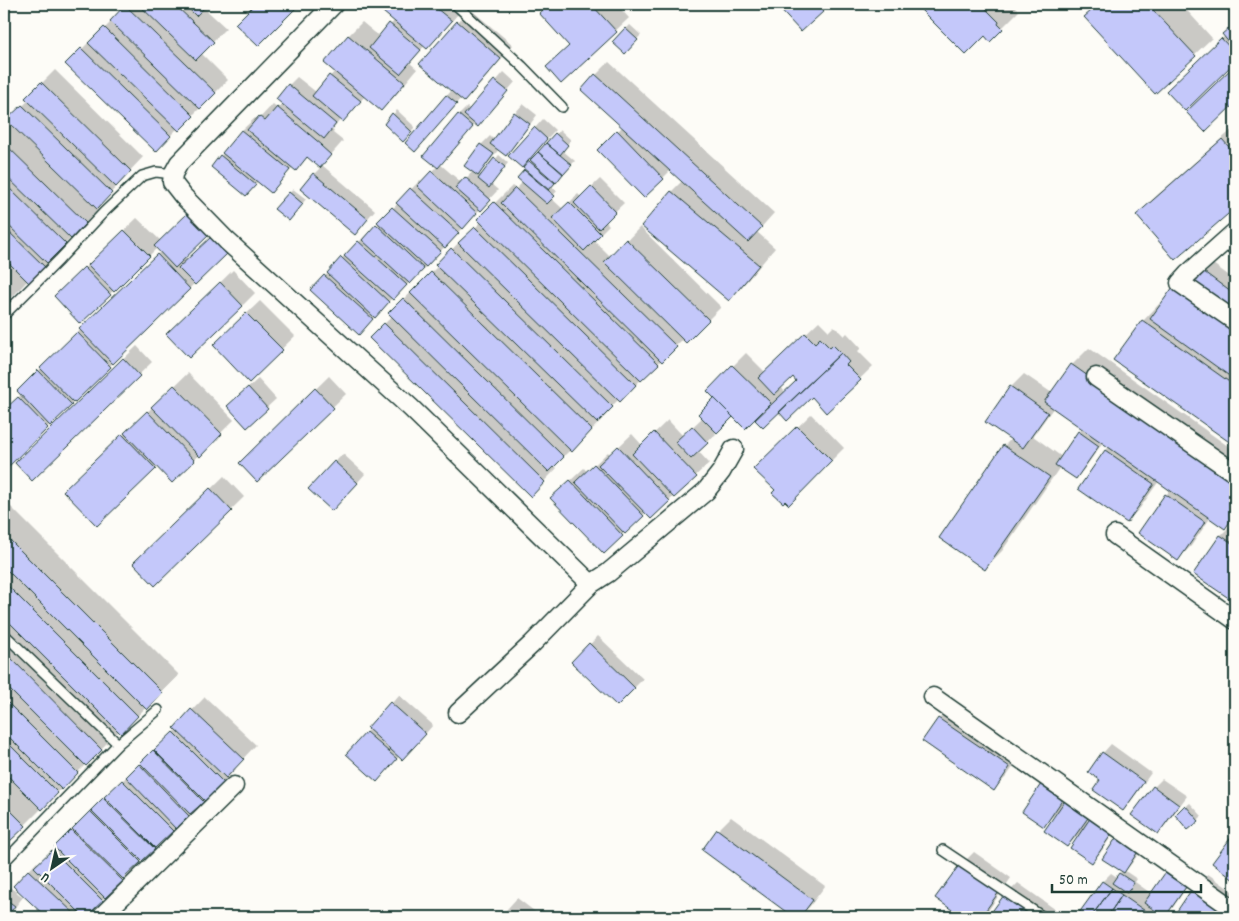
<svg xmlns="http://www.w3.org/2000/svg" width="1239" height="921" viewBox="0 0 1239 921" font-family="Dekko,sans-serif">
<rect width="100%" height="100%" fill="#fdfcf7"/>
<filter id="ink" filterUnits="userSpaceOnUse"><feTurbulence type="fractalNoise" baseFrequency=".02" numOctaves="2"/><feDisplacementMap in="SourceGraphic" scale="10" xChannelSelector="R" yChannelSelector="G"/><feConvolveMatrix kernelMatrix="1 2 1 2 8 2 1 2 1" color-interpolation-filters="sRGB"/></filter>
<g filter="url(#ink)">
<path fill="#0003" fill-rule="evenodd" d="M129,4H206L203,7L226,28L201,53L228,80L179,129L178,128L156,150L67,64L95,36L96,37Z
M392,4H460L464,7L440,35L427,48L425,45L410,63L417,69L394,97L381,110L365,96L343,121L341,119L332,130L334,131L333,133L343,141L322,165L375,210L363,224L314,174L321,167L308,157L296,169L293,167L271,191L258,181L254,186L221,156L242,130L255,118L258,120L273,104L278,108L283,103L289,85L297,77L316,92L335,71L326,63L349,35L362,22L380,37L395,20L385,12Z
M551,4H616L629,18L561,82L570,45L541,13Z
M777,4H829L801,30Z
M916,4H1015L1014,6L1019,11L990,40L985,34L966,53Z
M1099,4H1181L1212,38L1155,92L1086,17Z
M470,9L513,45L477,88L464,100L461,98L423,142L406,143L452,90L458,22Z
M1235,23V60L1185,109L1181,78L1225,36L1223,34Z
M630,25L641,35L625,52L614,42Z
M609,62L774,213L757,232L775,248L746,282L729,299L643,226L672,191L682,181L671,170L644,197L599,150L623,126L596,75Z
M55,70L143,157L123,178L124,179L96,208L98,210L56,253L58,254L43,269L28,280L4,306V129L10,122L8,120L29,100L27,98Z
M504,72L515,82L486,116L476,123L440,164L462,183L473,171L481,145L490,136L494,140L515,113L523,104L537,115L514,146L506,154L499,149L486,166L479,173L482,176L499,155L508,163L491,184L498,190L419,274L392,298L359,333L312,290L350,250H351L368,233L369,234L420,180L422,182L438,166L459,115L467,107L471,110Z
M397,110L415,127L407,136L386,123Z
M543,119L555,130L530,158L535,128Z
M1235,127V206L1175,259L1137,215L1154,198Z
M560,130L571,140L562,150L575,161L551,186L557,191L551,198L563,209L578,194L581,197L600,179L624,203L605,221L609,225L594,240L611,257L640,227L721,307L686,342L683,339L620,400L619,399L607,411L609,412L589,433L554,465L557,468L531,495L371,338L392,316L390,313L438,266L437,265L465,236L466,237L481,222L479,219L512,186L516,189L523,182L519,178L527,169L525,168Z
M293,189L306,199L293,216L290,193Z
M137,218L161,241L184,256L188,260L236,243L4,469V412L21,395L18,391L161,251L157,248L114,290L80,322L56,296Z
M1213,264L1235,280V444L1115,359L1143,321L1160,303L1162,305L1191,271L1201,278Z
M233,270L255,293L242,306L181,321Z
M260,301L295,336L249,381L214,345Z
M819,321L829,331L834,326L844,336L847,333L861,348L858,351L873,366L827,411L812,396L779,411L763,426L755,418L733,415L715,433L716,434L698,451L709,463L651,518L646,512L604,552L552,498L584,468L587,472L608,452L610,455L632,434L642,445L668,420L683,436L703,417L716,398L708,391L746,353L765,372ZM793,376L797,380L785,392L781,387Z
M137,346L152,362L32,479L29,451Z
M1089,348L1235,451V516L1224,527L1211,517L1191,546L1178,559L1166,495L1171,489L1159,481L1140,508L1127,521L1080,489L1106,450L1110,446L1103,442L1084,469L1076,478L1060,467L1002,551L985,568L941,537L1004,446L1011,439V387L1024,374L1052,393L1072,365ZM1054,407L1084,428L1079,432L1062,457L1033,436Z
M188,373L234,420L172,481L158,466L97,525L65,491Z
M329,376L346,394L257,480L240,463Z
M258,379L276,399L247,426L237,398Z
M811,414L844,448L789,503L755,469Z
M343,454L365,474L341,501L335,462Z
M224,476L244,497L155,584L148,550Z
M4,500L179,675L121,732L119,731L18,832V833L4,847Z
M1234,522L1235,524V597L1233,600L1194,573L1221,535Z
M598,636L643,679L617,705L573,662Z
M399,695L433,725L411,750L399,756L386,771L348,753Z
M205,697L256,745L234,768L236,769L205,800L142,859L85,917L80,911L74,917H48L14,886L37,862L39,864L103,799L177,729L175,728Z
M952,706L1022,754L1007,776L994,789L924,741L939,719Z
M1111,744L1151,773L1131,801L1122,809L1102,780L1103,753Z
M1162,779L1187,796L1166,824L1157,833L1154,787Z
M1073,787L1062,803L1063,804L1097,806L1087,821L1088,822L1120,823L1100,853L1092,861L1080,833L1067,846L1057,812L1044,825L1024,811Z
M1190,803L1202,816L1198,820L1176,815Z
M731,817L825,886L810,906L799,917H795L704,850L718,830Z
M1147,841L1132,863L1125,871L1137,879L1135,882L1152,894L1166,874L1174,865L1193,878L1173,907L1168,912L1174,917L1195,887L1208,874L1235,893V903L1225,917H1078L1103,881L1111,873L1117,877L1122,871L1103,858Z
M974,852L1011,878L987,912L982,917H964L937,898L961,865Z
M1018,883L1066,917H990L1005,896Z
M7,885L23,897L9,915L11,917H4V888Z
M517,898L542,917H500Z"/>
<path fill="#c4c8fa" stroke="#1f3d34" d="M138,4H174L214,42L196,60Z
M184,4H208L196,16Z
M255,4H300L258,46L235,24Z
M390,4H431L452,21L427,49L383,12Z
M550,4H591L617,32L561,84L546,67L569,46L539,13Z
M775,4H817L824,11L801,32Z
M915,4H981L999,22L998,24L1003,29L990,42L985,36L966,55Z
M1099,4H1160L1153,10L1196,56L1155,94L1084,17Z
M125,5L216,93L200,109L110,21Z
M457,21L501,59L464,102L419,64Z
M389,23L421,50L400,74L369,48Z
M1235,23V50L1222,34Z
M104,27L194,116L179,131L88,43Z
M625,28L638,40L625,54L612,42Z
M348,35L405,83L381,111L324,63Z
M1221,38L1235,53V62L1185,111L1166,91Z
M81,48L171,136L156,152L65,64Z
M1235,65V103L1205,132L1186,112Z
M595,74L762,227L748,242L581,90Z
M329,75L361,101L343,122L312,96Z
M494,80L508,91L478,127L464,115Z
M41,82L131,171L116,187L25,98Z
M288,84L336,124L324,139L276,99Z
M446,95L457,104L415,152L405,143Z
M22,105L112,193L97,209L6,120Z
M277,107L322,145L321,146L331,155L320,168L307,157L296,171L247,130L259,116L265,121Z
M514,112L530,124L506,156L490,144Z
M392,113L412,132L403,142L384,124Z
M458,114L473,127L438,168L423,156Z
M534,127L547,139L522,168L508,156Z
M241,130L290,170L271,193L222,153Z
M617,130L664,179L644,198L597,150Z
M555,133L568,145L560,155L546,143Z
M1222,139L1235,154V208L1175,260L1136,215Z
M4,143L86,223L71,239L4,174Z
M546,143L572,165L564,174L538,152Z
M480,144L494,154L478,176L464,166Z
M538,152L563,174L556,183L530,160Z
M220,155L256,185L246,196L211,167Z
M494,158L505,167L489,188L478,179Z
M529,161L555,183L549,190L523,168Z
M524,170L555,196L547,204L517,178Z
M431,171L477,213L463,229L417,186Z
M313,173L368,219L355,235L300,189Z
M465,177L491,200L481,211L455,188Z
M4,183L66,244L47,263L4,221Z
M591,186L616,212L599,229L574,203Z
M410,188L459,233L445,248L396,203Z
M515,188L677,347L662,362L501,203Z
M671,191L759,265L729,301L641,226Z
M289,192L303,204L289,221L274,209Z
M494,202L659,364L641,381L477,219Z
M569,202L601,234L584,251L552,218Z
M392,207L441,251L426,267L377,222Z
M190,211L211,233L175,268L154,246Z
M376,224L424,269L410,284L362,240Z
M4,227L46,268L30,284L4,258Z
M475,227L636,385L620,402L458,243Z
M124,230L150,256L114,292L88,265Z
M212,236L228,253L195,285L178,268Z
M626,239L709,320L686,343L604,262Z
M358,241L407,285L393,300L344,256Z
M1235,246V253H1227Z
M451,248L613,407L597,423L435,265Z
M157,254L190,289L113,364L79,329Z
M341,257L389,302L375,318L327,273Z
M84,267L111,295L80,324L54,296Z
M431,272L592,430L572,452L410,293Z
M1204,272L1235,295V316L1193,286Z
M324,275L373,319L359,335L310,290Z
M220,282L243,306L189,358L166,334Z
M1173,287L1235,331V380L1150,319Z
M4,293L11,300L4,307Z
M403,298L564,457L549,472L388,313Z
M246,313L283,350L249,383L213,345Z
M1142,320L1235,386V446L1113,360Z
M384,323L545,482L531,497L369,338Z
M77,332L111,367L74,403L40,368Z
M805,333L815,343L820,338L830,348L833,345L841,353L763,428L755,420L796,381L793,377L774,395L758,378Z
M841,353L849,362L846,365L861,380L826,413L812,397L787,421L779,412Z
M123,358L140,376L32,481L15,463Z
M1071,364L1235,480V514L1225,529L1044,402Z
M732,365L771,403L745,429L707,391Z
M38,370L72,405L50,426L17,391Z
M174,385L222,434L200,457L151,407Z
M1010,386L1048,413L1023,448L985,422Z
M248,387L268,409L247,428L227,406Z
M315,388L334,408L257,482L239,463Z
M18,397L48,428L4,471V410Z
M714,398L733,417L717,433L698,414Z
M147,411L195,461L172,483L124,433Z
M692,426L708,443L691,459L675,442Z
M797,426L832,461L789,505L785,501L783,503L772,493L775,490L753,469Z
M1078,431L1099,446L1076,479L1055,465Z
M654,432L697,477L674,498L632,454Z
M122,434L156,469L97,526L63,491Z
M1003,445L1050,477L985,570L939,538Z
M618,446L670,501L651,519L598,465Z
M1105,450L1154,484L1127,523L1078,489Z
M334,461L358,483L332,511L308,489Z
M594,464L644,516L625,534L575,482Z
M570,480L623,536L604,554L550,498Z
M210,488L232,511L155,586L133,563Z
M1165,494L1205,522L1178,561L1138,533Z
M4,534L163,693L147,710L4,567Z
M1220,535L1235,545V598L1233,601L1193,574Z
M4,582L138,716L121,734L4,617Z
M589,643L635,688L617,706L571,662Z
M4,651L102,750L86,766L4,684Z
M4,699L78,773L62,790L4,732Z
M390,702L426,734L402,760L367,728Z
M191,709L244,759L226,778L174,728Z
M938,718L1010,767L994,791L922,741Z
M173,732L224,783L205,801L154,750Z
M366,732L397,759L377,782L346,754Z
M4,739L58,793L42,810L4,772Z
M153,750L204,802L190,814L140,763Z
M1102,752L1144,782L1123,811L1093,790L1100,780L1088,772Z
M139,764L189,816L176,829L126,777Z
M122,780L173,831L155,848L104,797Z
M1043,781L1065,796L1044,827L1022,812Z
M1153,786L1179,805L1158,834L1131,815Z
M103,798L155,849L142,861L91,810Z
M1066,799L1090,815L1067,847L1044,831Z
M4,804L26,826L9,842L4,837Z
M1185,805L1199,821L1188,830L1175,815Z
M90,811L141,862L123,879L72,829Z
M1091,817L1113,832L1092,863L1070,848Z
M717,829L813,900L800,917H793L702,850Z
M71,830L123,881L105,898L54,847Z
M1235,832V881L1212,863Z
M1118,835L1139,850L1124,873L1102,859Z
M52,850L103,901L86,917H84L34,867Z
M960,864L999,892L981,917H962L935,898Z
M28,870L77,916L75,917H46L13,886Z
M1119,873L1134,883L1127,893L1112,883Z
M1165,873L1186,887L1165,917L1144,903Z
M1102,881L1112,888L1091,917H1076Z
M1194,886L1228,909L1223,917H1173Z
M1112,888L1122,895L1107,917H1091Z
M1004,895L1035,917H988Z
M1122,895L1151,915L1149,917H1107Z
M4,898L15,906L7,917H4Z
M504,911L512,917H499Z"/>
<g fill="none" stroke-linecap="round" stroke-linejoin="round">
<defs>
<path id="lane" d="M455,4L522,66L562,107
M4,315L59,260L104,212L142,176L156,172L173,174
M4,634L118,744
M943,850L1043,917
M4,862L118,744L158,710"/>
<path id="street" d="M334,4L179,163L173,174L172,182L183,196L227,241L411,408L591,584L608,573L706,491L721,472L734,449
M1235,232L1188,274L1180,283L1235,321
M1096,377L1235,473
M1115,535L1235,620
M933,697L1235,910
M458,713L531,645L591,584
M101,917L234,786"/>
</defs>
<use href="#lane" stroke="#1f3d34" stroke-width="12"/>
<use href="#street" stroke="#1f3d34" stroke-width="21"/>
<use href="#lane" stroke="#fdfcf7" stroke-width="9"/>
<use href="#street" stroke="#fdfcf7" stroke-width="18"/>
</g>
</g>
<rect width="1239" height="921" fill="none" stroke="#fdfcf7" stroke-width="20"/>
<rect x="10" y="10" width="1219" height="901" fill="none" stroke="#1f3d34" stroke-width="2" filter="url(#ink)"/>
<g transform="translate(52 868) rotate(214)" stroke="#fdfcf7" stroke-width="4" paint-order="stroke">
<path d="M0-4L9 19L0 12L-9 19Z" fill="#1f3d34"/>
<text y="-8" font-size="14" font-weight="bold" text-anchor="middle" fill="#1f3d34">U</text>
</g>
<path d="M1052 884v8h149v-8" fill="none" stroke="#1f3d34" stroke-width="2.5"/>
<text x="1059" y="884" font-size="15" fill="#1f3d34" stroke="#fdfcf7" stroke-width="4" paint-order="stroke">50 m</text>
</svg>
